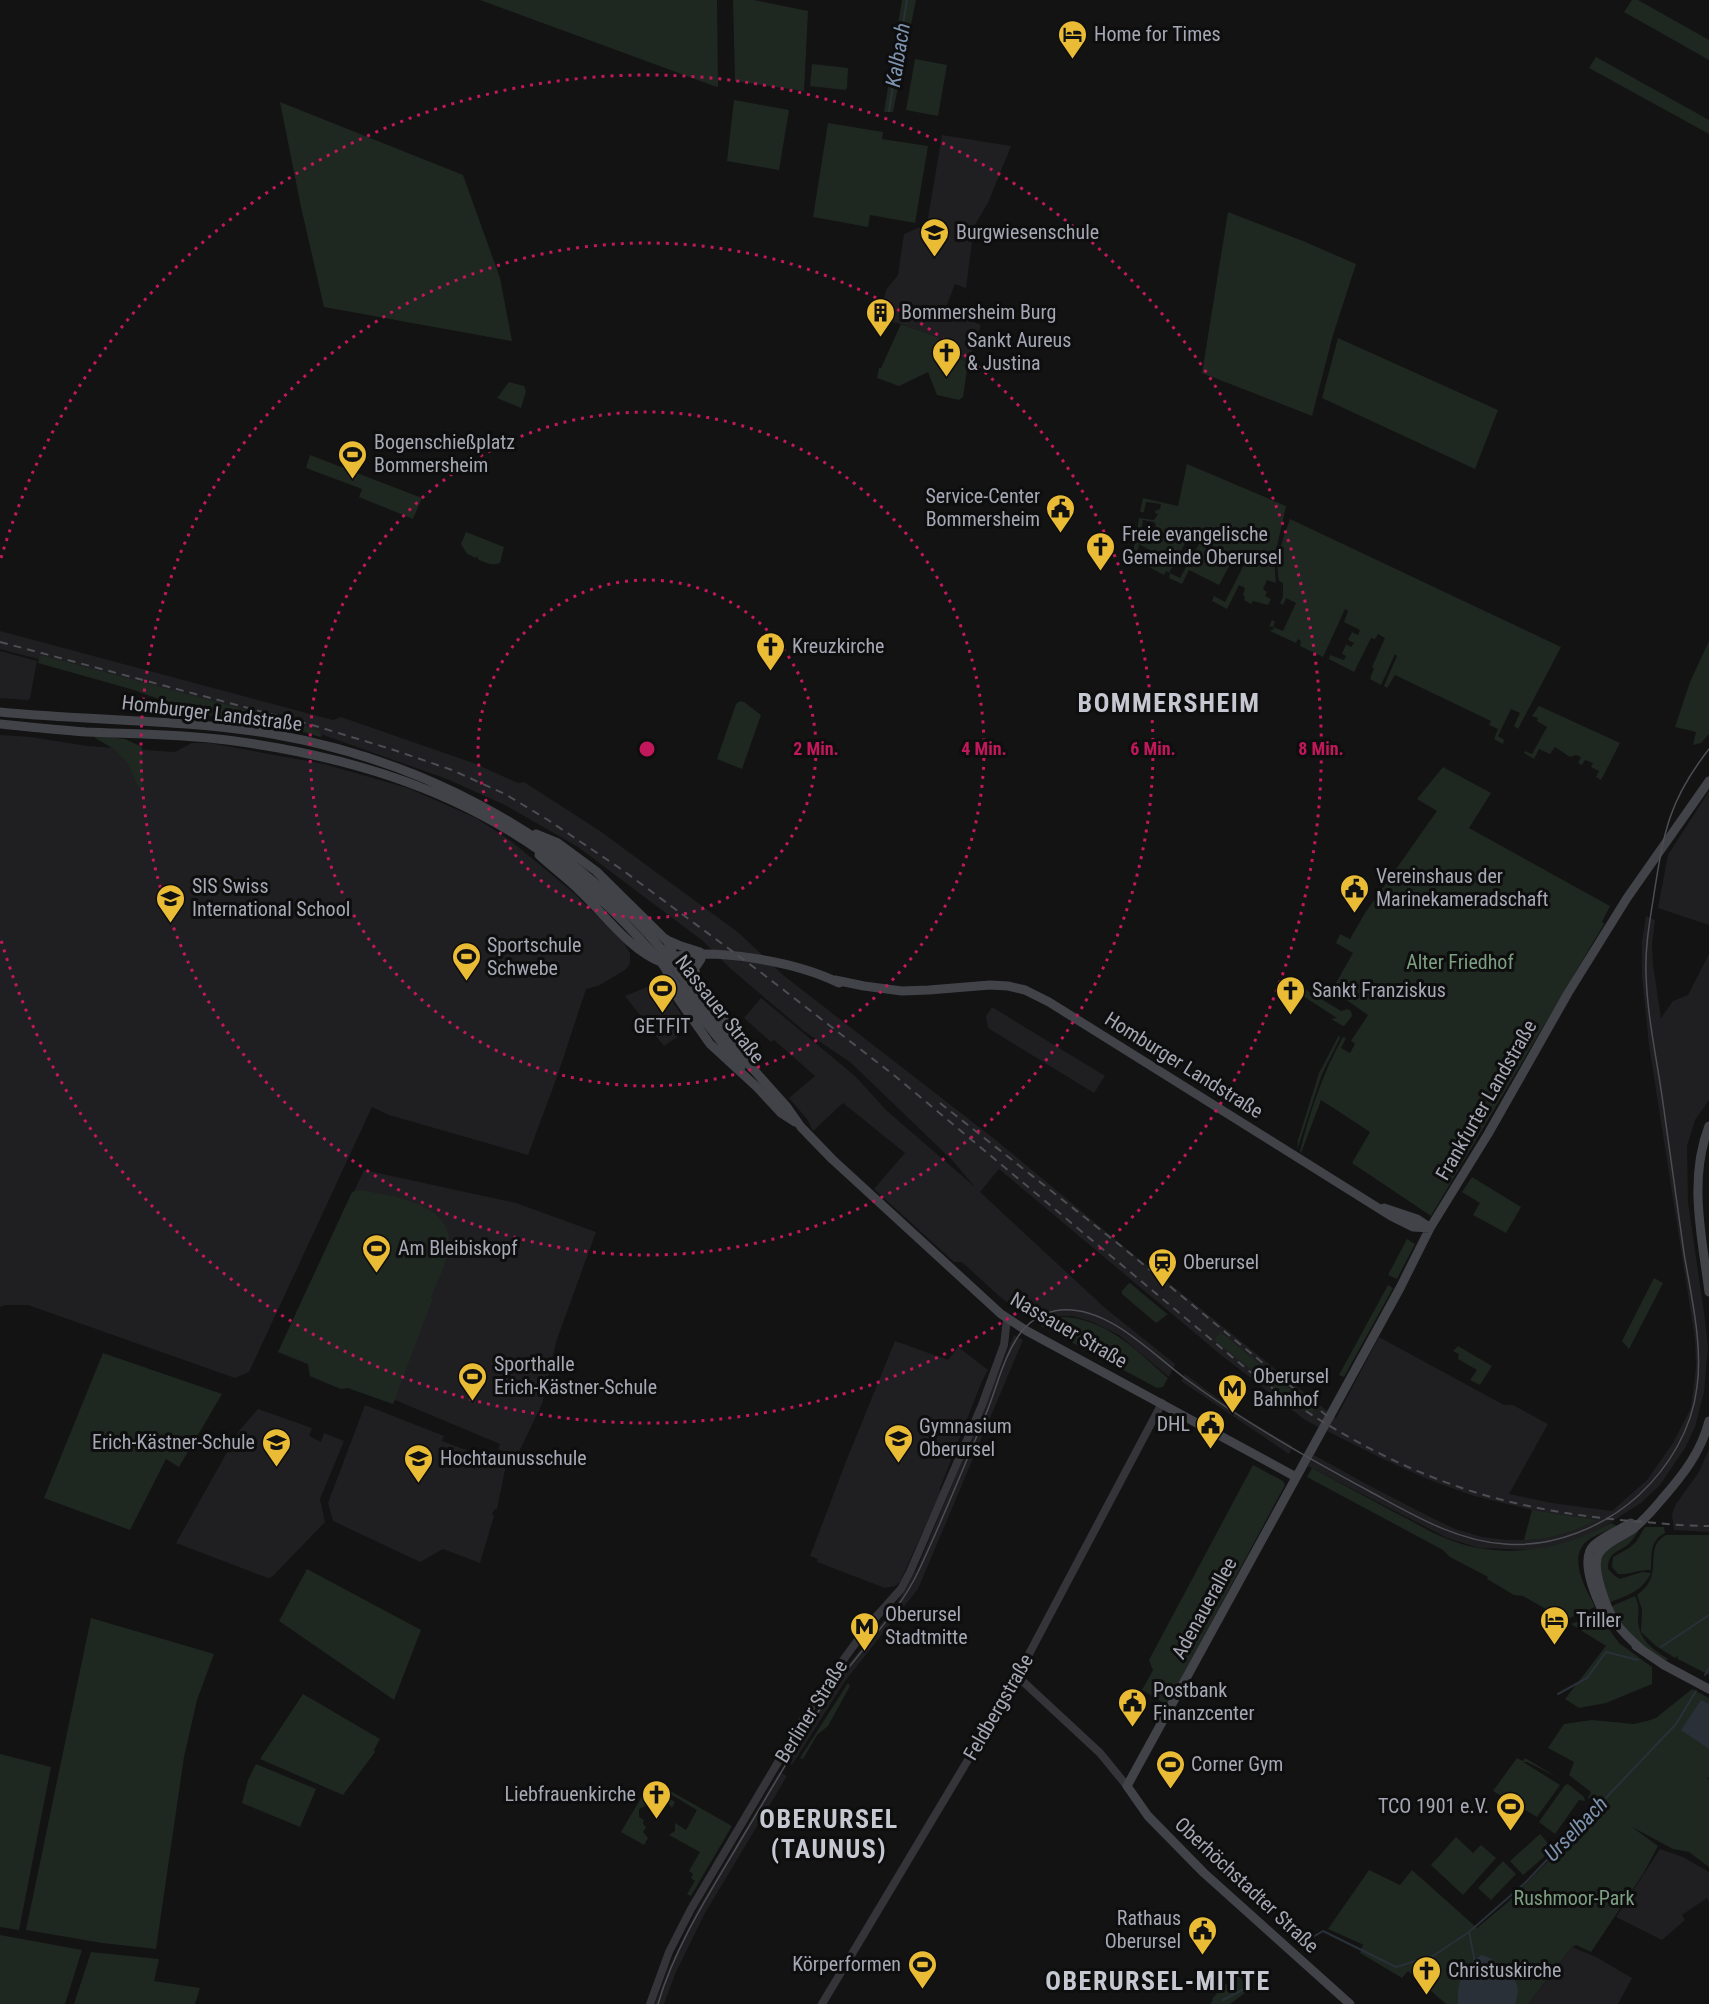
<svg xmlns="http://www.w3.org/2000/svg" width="1709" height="2004" viewBox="0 0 1709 2004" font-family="'Roboto Condensed',sans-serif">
<rect width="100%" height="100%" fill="#131314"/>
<path fill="#1f1f21" d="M942,135L1011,146L988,203L974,226L966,288L955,284L945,310L981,325L968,362L938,350L942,339L901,324L879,319L886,290L898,275L904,234L927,224Z
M0,631L333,720L341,717L476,764L518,783L524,782L600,831L739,933L783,975L997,1141L1128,1250L1336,1418L1379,1337L1504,1405H1513L1548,1424L1509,1494L1552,1503L1612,1511L1647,1480L1673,1443L1691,1408L1696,1367L1695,1339L1649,1045L1642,976V941L1646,916L1655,920L1652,944L1653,965L1661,1018L1673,1001L1688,995L1709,954V1100L1695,1120L1687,1146L1688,1202L1705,1320L1708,1347L1704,1392L1695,1427L1685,1448L1660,1485L1641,1503L1594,1533L1554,1547L1532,1550L1479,1548L1447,1538L1308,1466L1314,1455L1368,1485L1432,1518L1455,1529L1482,1537L1507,1540H1532L1572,1530L1596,1520L1532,1510L1474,1496L1427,1479L1383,1459L1305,1420L1221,1355L999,1169L980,1192L1105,1308L1175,1364L1169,1377L1119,1335L1090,1321L1072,1316H1061L1052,1318L1039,1325L1032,1317L1016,1309L998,1295L962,1262H954L874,1189L905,1153L843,1103L813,1131L807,1119L789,1098L815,1076L774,1040L771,1042L744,1018L761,998L855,1076L887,1111L975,1187L952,1160L850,1062L804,1031L732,970L703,941L578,847L505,805L447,779L312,731L0,649Z
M0,651L37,661L30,698L28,700L0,698Z
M0,735L31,737L87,746L175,752L192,743H209L324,764L408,788L476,818L511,841L574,893L623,942L630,953V964L625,970L598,986L586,989L558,1074L528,1155L389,1115L372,1107L249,1372L235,1378L28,1305H5L0,1307Z
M1709,791V925L1658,908L1668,855Z
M652,985L661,987L668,994L690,1028L664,1046L625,996Z
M992,1007L1105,1076L1094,1093L988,1028L986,1016Z
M364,1170L516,1203L596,1232L556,1342L542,1404L517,1456L498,1449L500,1444L395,1400L393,1404L348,1388L341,1389L310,1376L308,1364L278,1352Z
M1014,1335L1023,1340L918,1589L845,1681L792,1765L787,1760L790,1752L837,1679L896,1605L918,1567Z
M895,1341L948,1360L958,1347L988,1370L982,1381L940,1488V1493L900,1582L895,1586L885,1588L817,1562L818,1559L810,1556L847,1459Z
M1185,1374L1236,1412L1273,1435L1293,1446L1289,1454L1181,1381Z
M365,1405L444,1436L442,1441L506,1465L497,1509H495L492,1514L494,1516L480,1563L443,1549L420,1562L333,1521L328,1503Z
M258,1409L312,1428L309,1436L321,1442L324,1433L344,1441L320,1499L325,1522L272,1577L268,1578L176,1543L239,1431Z
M1709,1449V1532L1674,1530L1672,1514L1676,1504L1699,1472Z
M779,1772L787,1776L705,1913L676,1972L664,2004H655L669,1967L697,1910Z
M1660,1849L1683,1857L1709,1872V1902L1707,1898L1682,1915L1685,1920L1662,1940L1616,1917Z
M1572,1947L1596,1957L1632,1978L1618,2004H1528Z"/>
<path fill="#1f2721" d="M480,0H717L718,87L714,86Z
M733,0H754L808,11L804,91L735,81Z
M902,0H916L893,112H884Z
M1632,0H1638L1709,40V60L1624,12Z
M1596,57L1709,120V134L1589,68Z
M915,59L947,65L938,116L906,110Z
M812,64L848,68L847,88L845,90L810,86Z
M734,100L789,110L779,170L727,161Z
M280,102L463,175L500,278L512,341L324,307L301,207Z
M828,123L883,132L882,139L928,146L915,223L870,215L868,227L813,217Z
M1228,212L1303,241L1356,264L1333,335L1312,416L1202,373Z
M901,324L942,339L938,350L968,362L963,397L959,400L937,395L928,372L899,386L877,378L879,368H881Z
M1338,338L1498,410L1475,469L1322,398Z
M509,382L524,386L526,391L521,408L497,398Z
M310,455L422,498L413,519L359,497L362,489L306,468Z
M1187,464L1286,506L1274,560L1276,583L1267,580L1263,589L1267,592L1265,596L1271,599L1268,605L1253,601L1251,604L1244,600L1245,597L1243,595L1245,588L1239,585L1227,609L1212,601L1214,596L1225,602L1245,563L1234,557L1219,585L1189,570L1182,584L1169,578L1170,573L1180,578L1200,542L1189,536L1169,573L1166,571L1164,575L1134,559L1137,556L1155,566L1160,556L1139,544L1137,553L1133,555L1135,538L1156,541L1157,536H1150L1153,529H1155L1156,525L1154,522L1143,520L1141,533L1137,532L1139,518L1154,520L1158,514L1155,513V511L1160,509L1161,504L1146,502L1144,512H1140L1143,498L1178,506Z
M1290,519L1561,647L1518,729L1514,726L1520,713L1511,709L1498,736L1504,740L1503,744L1494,739L1498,729L1489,725L1491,721L1395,675L1387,688L1384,686L1397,656L1395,654L1381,685L1370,679L1374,668L1372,667L1385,638L1378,634L1375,639L1371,638L1354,672L1329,659L1330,655L1344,660L1346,656L1342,654L1346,644L1351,647L1354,643L1348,640L1352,632L1358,635L1360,630L1344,622L1348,611L1345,609L1323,657L1300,646L1301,641L1298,639L1296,643L1270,631L1274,629L1272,626L1269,627L1272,620L1275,622L1273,627L1283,631L1296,603L1286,598L1283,605L1280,603L1283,597V583L1279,581C1274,560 1283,539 1290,519Z
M466,532L504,547L500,563C492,566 487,563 479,560L477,556L476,558L467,554L461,544Z
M1709,641V734L1701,743L1693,745L1696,732L1675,727L1690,682Z
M40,655L295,723L319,731L322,736L320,737L268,721L240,717L230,719L197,713L134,690L38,663Z
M740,701L744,702L761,715L742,769L717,759L736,704Z
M1539,706L1620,743L1601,780L1596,777L1599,771L1591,767L1593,763L1585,760L1582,765L1578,763L1581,757L1576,755L1570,757L1555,747L1550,754L1539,749L1534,759L1524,753L1525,751L1532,754L1547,727L1537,721L1538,718L1532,716Z
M96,736L125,739L142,747L143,779L141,793L128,764L114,749L95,738Z
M1443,767L1491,793L1469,828L1610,906L1602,922L1604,924L1431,1216L1352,1163L1370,1132L1321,1100L1301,1153L1300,1151C1310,1112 1323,1072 1343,1037L1346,1038L1341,1048L1350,1053L1355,1044L1351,1041L1368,1015L1332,990L1353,953L1336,943L1340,934L1350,939L1365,913L1437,811L1417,799Z
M1290,975L1294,977L1290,980L1341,1011L1348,1009L1351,1011L1352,1016L1345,1025L1343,1026L1331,1019L1337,1018L1289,987L1282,988Z
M1339,1035L1340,1038L1322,1074L1297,1150L1298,1140L1319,1073Z
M1472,1177L1521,1207L1506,1233L1473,1215L1480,1203L1462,1192Z
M360,1190C392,1196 455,1203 449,1248C447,1264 437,1282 431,1297L433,1298L393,1404L348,1388L341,1389L310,1376L308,1364L278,1352L352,1192Z
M1407,1239L1415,1244L1397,1279L1388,1275Z
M1654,1278L1663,1283L1629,1349L1622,1341Z
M1130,1283L1166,1313L1168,1314L1156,1323L1122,1294V1291L1128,1284Z
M1388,1285L1393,1288L1344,1377L1339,1375Z
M1062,1317C1106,1318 1137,1351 1168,1378L1163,1387L1157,1388L1041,1326L1052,1320Z
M1221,1332L1314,1409L1312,1414L1275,1389L1214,1340Z
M1458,1346L1492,1366L1480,1385L1470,1380L1477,1370L1458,1359L1459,1354L1453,1351Z
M103,1353L222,1394L179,1467L166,1459L130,1530L44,1498Z
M1253,1465L1283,1481L1285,1485L1167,1705L1142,1690L1153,1670L1149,1660Z
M1312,1468C1340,1483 1368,1498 1396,1513C1412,1521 1428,1531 1445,1538C1500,1561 1561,1551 1611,1523L1617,1526C1608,1531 1596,1534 1587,1541C1567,1558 1586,1589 1595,1607L1565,1620L1523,1596L1514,1595L1487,1579L1488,1577L1450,1557L1443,1550L1307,1477Z
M1532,1510H1533L1597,1520C1576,1531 1548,1540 1524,1540Z
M1645,1527H1664L1665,1533C1649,1541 1652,1555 1651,1570C1639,1569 1630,1575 1618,1574L1612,1567L1613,1557L1629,1548L1636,1542Z
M1639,1530C1635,1536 1632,1542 1626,1546C1614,1554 1608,1554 1608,1569L1615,1576L1620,1579L1642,1572L1651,1573C1642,1592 1626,1596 1608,1603C1604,1588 1592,1563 1606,1549C1612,1542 1630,1535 1639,1530Z
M1666,1535H1709V1675L1678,1659L1677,1656L1675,1658L1656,1646L1641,1632L1642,1609L1637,1595C1667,1574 1641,1549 1666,1535Z
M307,1569L421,1630L394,1700L279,1621Z
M1635,1596C1639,1604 1639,1610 1638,1619C1638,1639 1652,1649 1668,1659L1665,1663L1634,1640L1610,1607Z
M1598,1614L1619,1643L1652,1667V1684L1606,1703L1579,1708L1565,1699L1606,1646L1571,1624Z
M91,1618L214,1654L197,1700L184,1757L156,1949L102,1943L26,1930Z
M848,1683L850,1686L828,1726L817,1735L803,1759L800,1758Z
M1692,1689L1709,1698V1778L1706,1777L1709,1780V1867L1689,1852L1673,1849L1632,1827L1658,1846L1643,1874L1591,1952L1576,1945L1572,1947L1528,2004H1446L1408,1971L1402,1978L1360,1953L1362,1946L1364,1945L1328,1929L1369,1870L1400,1885L1412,1870L1477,1928L1508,1902L1599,1809L1603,1810L1588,1798L1591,1792L1569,1775L1574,1762L1548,1748L1564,1724L1592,1720L1634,1724L1647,1721L1656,1718Z
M303,1694L380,1739L374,1750L375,1752L343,1795L260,1759Z
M0,1754L51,1767L19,1930L0,1927Z
M1517,1758L1523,1761L1525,1758L1557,1777L1527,1762H1523L1560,1785L1537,1817L1493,1791Z
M256,1764L316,1789L300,1827L242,1803L248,1780Z
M658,1784L732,1826L691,1896L687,1894L695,1881L691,1878L693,1874L689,1871L700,1852L669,1835L675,1831V1823L686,1830L697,1810L657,1786Z
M1568,1784L1584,1797L1585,1801L1579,1800L1555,1834L1539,1822L1565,1785Z
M648,1786L675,1802L672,1808L668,1803L661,1802L657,1807L653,1806L650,1809L645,1806L639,1809V1817L644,1820L643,1824L646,1827L643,1832L648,1838L644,1845L621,1832Z
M1540,1834L1553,1849L1523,1875L1510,1861Z
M1456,1837L1473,1853L1481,1845L1496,1858L1463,1895L1431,1865Z
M1503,1861L1516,1874L1491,1900L1478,1888Z
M0,1935L82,1950L65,2004H0Z
M91,1952L159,1959L154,1981L200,1988L195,2004H74Z
M1236,1971L1249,1990L1230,2004H1210L1213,2000L1212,1999L1225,1984L1227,1985Z"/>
<path fill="#2a3038" d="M1701,1700L1709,1704V1749L1681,1730Z
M1481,1955C1493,1957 1513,1973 1517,1985C1519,1991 1517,1998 1515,2004H1458C1457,1981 1462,1969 1481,1955Z"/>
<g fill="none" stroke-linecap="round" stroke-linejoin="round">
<path stroke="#2a3038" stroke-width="2" d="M889,111L907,0
M1661,1647L1709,1615
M1705,1675L1709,1668
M1558,1694L1587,1678L1606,1652L1638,1660
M1469,1932L1475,1962
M1311,1938L1323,1931L1396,1967L1433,1956L1469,1932L1525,1883L1676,1724L1696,1691
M1223,2000L1246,1988"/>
<path stroke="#343439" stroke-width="8" d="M1017,1676L1100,1753L1127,1786
M650,2004L669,1952L691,1909L803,1720L833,1674L868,1626L901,1589L910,1572L982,1405L1004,1345L1007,1319
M822,2004L1011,1688L1162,1403"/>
<path stroke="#424349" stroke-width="9" d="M0,712C90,721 182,719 272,734C416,759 551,828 650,936
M0,724C29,727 57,730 86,732C133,734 180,734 227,740C390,761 526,814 639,938
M536,834L558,843L596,871L665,939L681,946L700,952
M539,855C553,868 568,879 581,892C604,914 630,950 661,962
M666,939L672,950L667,973L670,985L679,1000L710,1044L759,1089
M672,957C718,948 797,962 839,983
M672,957L680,962L696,981L740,1042L744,1056
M835,980L864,986L902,991L929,990L990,985L1008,986L1025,990L1049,1002L1391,1216L1413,1227L1430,1228
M696,981L695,968L701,959
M686,983L735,1049L787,1107L801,1127L832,1159L1001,1314L1027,1331L1296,1477
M677,986L741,1067
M755,1085L781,1113L795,1122
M1709,1126C1688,1180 1702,1237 1709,1292
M1384,1208L1417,1219L1429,1227
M1605,1616C1597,1600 1578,1560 1594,1545C1604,1536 1619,1530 1631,1523
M1636,1646L1664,1665L1709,1689
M1641,1649C1632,1641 1623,1633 1616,1623C1607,1610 1590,1567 1599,1553C1606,1542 1623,1536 1633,1529C1644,1520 1653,1510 1662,1499C1683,1475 1701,1452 1709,1421
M1350,2004L1204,1873L1148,1816L1127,1786L1400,1288L1430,1228L1488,1134L1568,993L1627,898L1709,781"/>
<path stroke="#4d4e54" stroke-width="1.5" d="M658,2004C676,1943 713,1888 745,1833C776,1782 805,1729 840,1679C866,1643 900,1611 919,1570C943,1519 964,1466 986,1414C997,1387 1004,1354 1022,1331C1032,1319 1044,1312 1060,1310C1107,1305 1151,1353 1186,1379C1244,1422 1306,1457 1369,1491C1412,1514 1455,1541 1505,1544C1553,1548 1604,1527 1639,1495C1669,1467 1692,1429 1697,1387C1703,1344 1691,1296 1684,1253C1677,1200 1669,1148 1662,1096C1656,1055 1647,1014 1646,973C1645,946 1650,920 1654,894C1664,831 1669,800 1709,749"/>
<path stroke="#4d4e54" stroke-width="2" stroke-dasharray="8 6" stroke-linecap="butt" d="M0,642L312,725L391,749L452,770L505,794L548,820L621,869L759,971L895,1076L1249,1371C1312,1419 1383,1461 1459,1487C1514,1506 1574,1516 1632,1521C1658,1523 1683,1526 1709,1526
M940,1103L1121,1246L1327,1416"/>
<path stroke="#424349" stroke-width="9" d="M650,936L670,959L686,983
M639,938L661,962L677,986"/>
</g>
<g fill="none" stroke="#c2185b" stroke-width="3" stroke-dasharray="3 6">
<circle cx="647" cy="749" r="169"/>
<circle cx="647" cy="749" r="337"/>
<circle cx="647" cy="749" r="506"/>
<path d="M1 558A674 674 0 1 1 1 940"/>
</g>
<defs>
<symbol id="hotel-pin" viewBox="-11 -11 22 30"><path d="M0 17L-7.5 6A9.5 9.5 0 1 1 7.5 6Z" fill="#eabc35" stroke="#0e0e0f"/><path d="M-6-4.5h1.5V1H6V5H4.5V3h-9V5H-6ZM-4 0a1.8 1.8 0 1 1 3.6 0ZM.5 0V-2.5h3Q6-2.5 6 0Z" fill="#111"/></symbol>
<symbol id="school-pin" viewBox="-11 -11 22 30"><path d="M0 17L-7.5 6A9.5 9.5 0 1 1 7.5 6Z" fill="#eabc35" stroke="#0e0e0f"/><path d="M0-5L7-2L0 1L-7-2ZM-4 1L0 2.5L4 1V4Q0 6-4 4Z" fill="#111"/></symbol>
<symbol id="building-pin" viewBox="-11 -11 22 30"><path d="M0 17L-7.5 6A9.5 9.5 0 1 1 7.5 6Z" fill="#eabc35" stroke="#0e0e0f"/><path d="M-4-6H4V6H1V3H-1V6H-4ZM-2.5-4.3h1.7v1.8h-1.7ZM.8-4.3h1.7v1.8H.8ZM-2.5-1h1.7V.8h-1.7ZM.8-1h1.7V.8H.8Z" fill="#111"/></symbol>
<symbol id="church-pin" viewBox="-11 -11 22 30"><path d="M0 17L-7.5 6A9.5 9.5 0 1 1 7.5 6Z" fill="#eabc35" stroke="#0e0e0f"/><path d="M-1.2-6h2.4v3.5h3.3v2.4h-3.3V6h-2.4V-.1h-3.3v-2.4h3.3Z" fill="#111"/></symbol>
<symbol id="stadium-pin" viewBox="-11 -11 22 30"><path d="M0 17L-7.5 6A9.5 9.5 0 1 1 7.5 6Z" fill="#eabc35" stroke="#0e0e0f"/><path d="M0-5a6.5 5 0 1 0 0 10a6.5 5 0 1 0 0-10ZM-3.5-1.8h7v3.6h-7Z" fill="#111"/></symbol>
<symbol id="civic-pin" viewBox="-11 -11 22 30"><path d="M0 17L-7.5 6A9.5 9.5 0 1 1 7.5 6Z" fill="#eabc35" stroke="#0e0e0f"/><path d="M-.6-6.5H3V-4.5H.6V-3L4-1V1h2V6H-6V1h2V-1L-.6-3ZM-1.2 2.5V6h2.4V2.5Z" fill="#111"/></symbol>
<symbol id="station-pin" viewBox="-11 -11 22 30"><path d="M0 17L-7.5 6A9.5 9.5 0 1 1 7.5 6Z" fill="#eabc35" stroke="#0e0e0f"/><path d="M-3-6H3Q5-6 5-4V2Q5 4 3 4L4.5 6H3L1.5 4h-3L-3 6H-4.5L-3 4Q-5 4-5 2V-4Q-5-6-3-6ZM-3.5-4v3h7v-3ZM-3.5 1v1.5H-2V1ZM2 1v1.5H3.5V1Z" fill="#111"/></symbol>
<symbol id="metro-pin" viewBox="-11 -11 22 30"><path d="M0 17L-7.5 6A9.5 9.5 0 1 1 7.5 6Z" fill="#eabc35" stroke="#0e0e0f"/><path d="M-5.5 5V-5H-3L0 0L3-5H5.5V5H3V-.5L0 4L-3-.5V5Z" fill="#111"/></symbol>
</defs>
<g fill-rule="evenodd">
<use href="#hotel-pin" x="1056" y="18" width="33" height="45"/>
<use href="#school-pin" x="918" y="216" width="33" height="45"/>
<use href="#building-pin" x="864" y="296" width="33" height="45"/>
<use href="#church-pin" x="930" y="336" width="33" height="45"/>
<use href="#stadium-pin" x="336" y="438" width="33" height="45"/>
<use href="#civic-pin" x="1044" y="492" width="33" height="45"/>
<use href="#church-pin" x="1084" y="530" width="33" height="45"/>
<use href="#church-pin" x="754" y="630" width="33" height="45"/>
<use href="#civic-pin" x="1338" y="872" width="33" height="45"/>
<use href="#school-pin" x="154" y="882" width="33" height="45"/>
<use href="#stadium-pin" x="450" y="940" width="33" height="45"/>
<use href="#stadium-pin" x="646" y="972" width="33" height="45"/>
<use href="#church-pin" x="1274" y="974" width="33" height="45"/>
<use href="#stadium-pin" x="360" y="1232" width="33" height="45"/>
<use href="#station-pin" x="1146" y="1246" width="33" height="45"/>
<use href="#stadium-pin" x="456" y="1360" width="33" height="45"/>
<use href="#metro-pin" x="1216" y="1372" width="33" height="45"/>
<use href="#civic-pin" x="1194" y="1408" width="33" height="45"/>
<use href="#school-pin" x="882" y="1422" width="33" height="45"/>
<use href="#school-pin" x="260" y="1426" width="33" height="45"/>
<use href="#school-pin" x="402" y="1442" width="33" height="45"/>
<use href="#hotel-pin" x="1538" y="1604" width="33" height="45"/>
<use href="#metro-pin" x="848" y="1610" width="33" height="45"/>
<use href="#civic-pin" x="1116" y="1686" width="33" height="45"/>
<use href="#stadium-pin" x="1154" y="1748" width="33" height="45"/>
<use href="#church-pin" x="640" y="1778" width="33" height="45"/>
<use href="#stadium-pin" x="1494" y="1790" width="33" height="45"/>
<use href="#civic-pin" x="1186" y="1914" width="33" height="45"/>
<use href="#stadium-pin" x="906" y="1948" width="33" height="45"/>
<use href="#church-pin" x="1410" y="1954" width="33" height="45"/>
</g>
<g text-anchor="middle" stroke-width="6" stroke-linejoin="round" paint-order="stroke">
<g font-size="20" fill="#a5a8b4" stroke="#0e0e0f" text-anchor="start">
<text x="1094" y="41">Home for Times</text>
<text x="956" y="239">Burgwiesenschule</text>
<text x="901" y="319">Bommersheim Burg</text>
<text x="967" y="347">Sankt Aureus<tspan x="967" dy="23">&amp; Justina</tspan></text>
<text x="374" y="449">Bogenschießplatz<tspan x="374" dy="23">Bommersheim</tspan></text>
<text x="1040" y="503" text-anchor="end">Service-Center<tspan x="1040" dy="23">Bommersheim</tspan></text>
<text x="1122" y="541">Freie evangelische<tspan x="1122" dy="23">Gemeinde Oberursel</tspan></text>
<text x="792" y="653">Kreuzkirche</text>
<text x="1376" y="883">Vereinshaus der<tspan x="1376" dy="23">Marinekameradschaft</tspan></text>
<text x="192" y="893">SIS Swiss<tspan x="192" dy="23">International School</tspan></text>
<text x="487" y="952">Sportschule<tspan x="487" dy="23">Schwebe</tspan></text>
<text x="1312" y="997">Sankt Franziskus</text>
<text x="662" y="1033" text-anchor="middle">GETFIT</text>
<text x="398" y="1255">Am Bleibiskopf</text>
<text x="1183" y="1269">Oberursel</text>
<text x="494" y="1371">Sporthalle<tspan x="494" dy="23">Erich-Kästner-Schule</tspan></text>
<text x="1253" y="1383">Oberursel<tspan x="1253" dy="23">Bahnhof</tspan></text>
<text x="1190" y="1431" text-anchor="end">DHL</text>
<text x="919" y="1433">Gymnasium<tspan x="919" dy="23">Oberursel</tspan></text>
<text x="255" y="1449" text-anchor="end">Erich-Kästner-Schule</text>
<text x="440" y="1465">Hochtaunusschule</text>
<text x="885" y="1621">Oberursel<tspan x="885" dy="23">Stadtmitte</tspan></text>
<text x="1576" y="1627">Triller</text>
<text x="1153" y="1697">Postbank<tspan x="1153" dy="23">Finanzcenter</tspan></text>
<text x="1191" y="1771">Corner Gym</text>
<text x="636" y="1801" text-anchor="end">Liebfrauenkirche</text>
<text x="1489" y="1813" text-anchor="end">TCO 1901 e.V.</text>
<text x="1181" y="1925" text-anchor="end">Rathaus<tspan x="1181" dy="23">Oberursel</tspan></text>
<text x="901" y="1971" text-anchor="end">Körperformen</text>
<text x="1448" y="1977">Christuskirche</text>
</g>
<g font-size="20" fill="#a5a8b4" stroke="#0e0e0f">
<text transform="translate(212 713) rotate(7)" y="7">Homburger Landstraße</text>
<text transform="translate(720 1009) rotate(52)" y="7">Nassauer Straße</text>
<text transform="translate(1184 1065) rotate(32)" y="7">Homburger Landstraße</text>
<text transform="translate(1486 1100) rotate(-60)" y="7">Frankfurter Landstraße</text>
<text transform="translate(1069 1330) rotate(30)" y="7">Nassauer Straße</text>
<text transform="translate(1204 1608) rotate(-61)" y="7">Adenauerallee</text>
<text transform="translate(998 1707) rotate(-60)" y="7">Feldbergstraße</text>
<text transform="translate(811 1711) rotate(-58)" y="7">Berliner Straße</text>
<text transform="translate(1247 1885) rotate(43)" y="7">Oberhöchstadter Straße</text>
</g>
<g font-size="20" fill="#7d9f81" stroke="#0e0e0f">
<text x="1460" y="969">Alter Friedhof</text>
<text x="1574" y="1905">Rushmoor-Park</text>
</g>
<g font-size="21" font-style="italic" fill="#7d93af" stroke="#0e0e0f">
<text transform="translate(898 55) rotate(-81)" y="7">Kalbach</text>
<text transform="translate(1576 1829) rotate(-46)" y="7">Urselbach</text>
</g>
<g font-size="26" font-weight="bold" letter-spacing="1.5" fill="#c6c8d1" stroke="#0e0e0f">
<text x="1169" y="712">BOMMERSHEIM</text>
<text x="829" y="1828">OBERURSEL<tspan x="829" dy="30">(TAUNUS)</tspan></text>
<text x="1158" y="1990">OBERURSEL-MITTE</text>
</g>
</g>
<circle cx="647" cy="749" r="9" fill="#c2185b" stroke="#0e0e0f" stroke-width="3"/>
<g font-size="18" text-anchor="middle" font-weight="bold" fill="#c2185b" stroke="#0e0e0f" stroke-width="6" stroke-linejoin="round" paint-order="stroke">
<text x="816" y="755">2 Min.</text>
<text x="984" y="755">4 Min.</text>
<text x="1153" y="755">6 Min.</text>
<text x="1321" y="755">8 Min.</text>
</g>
</svg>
